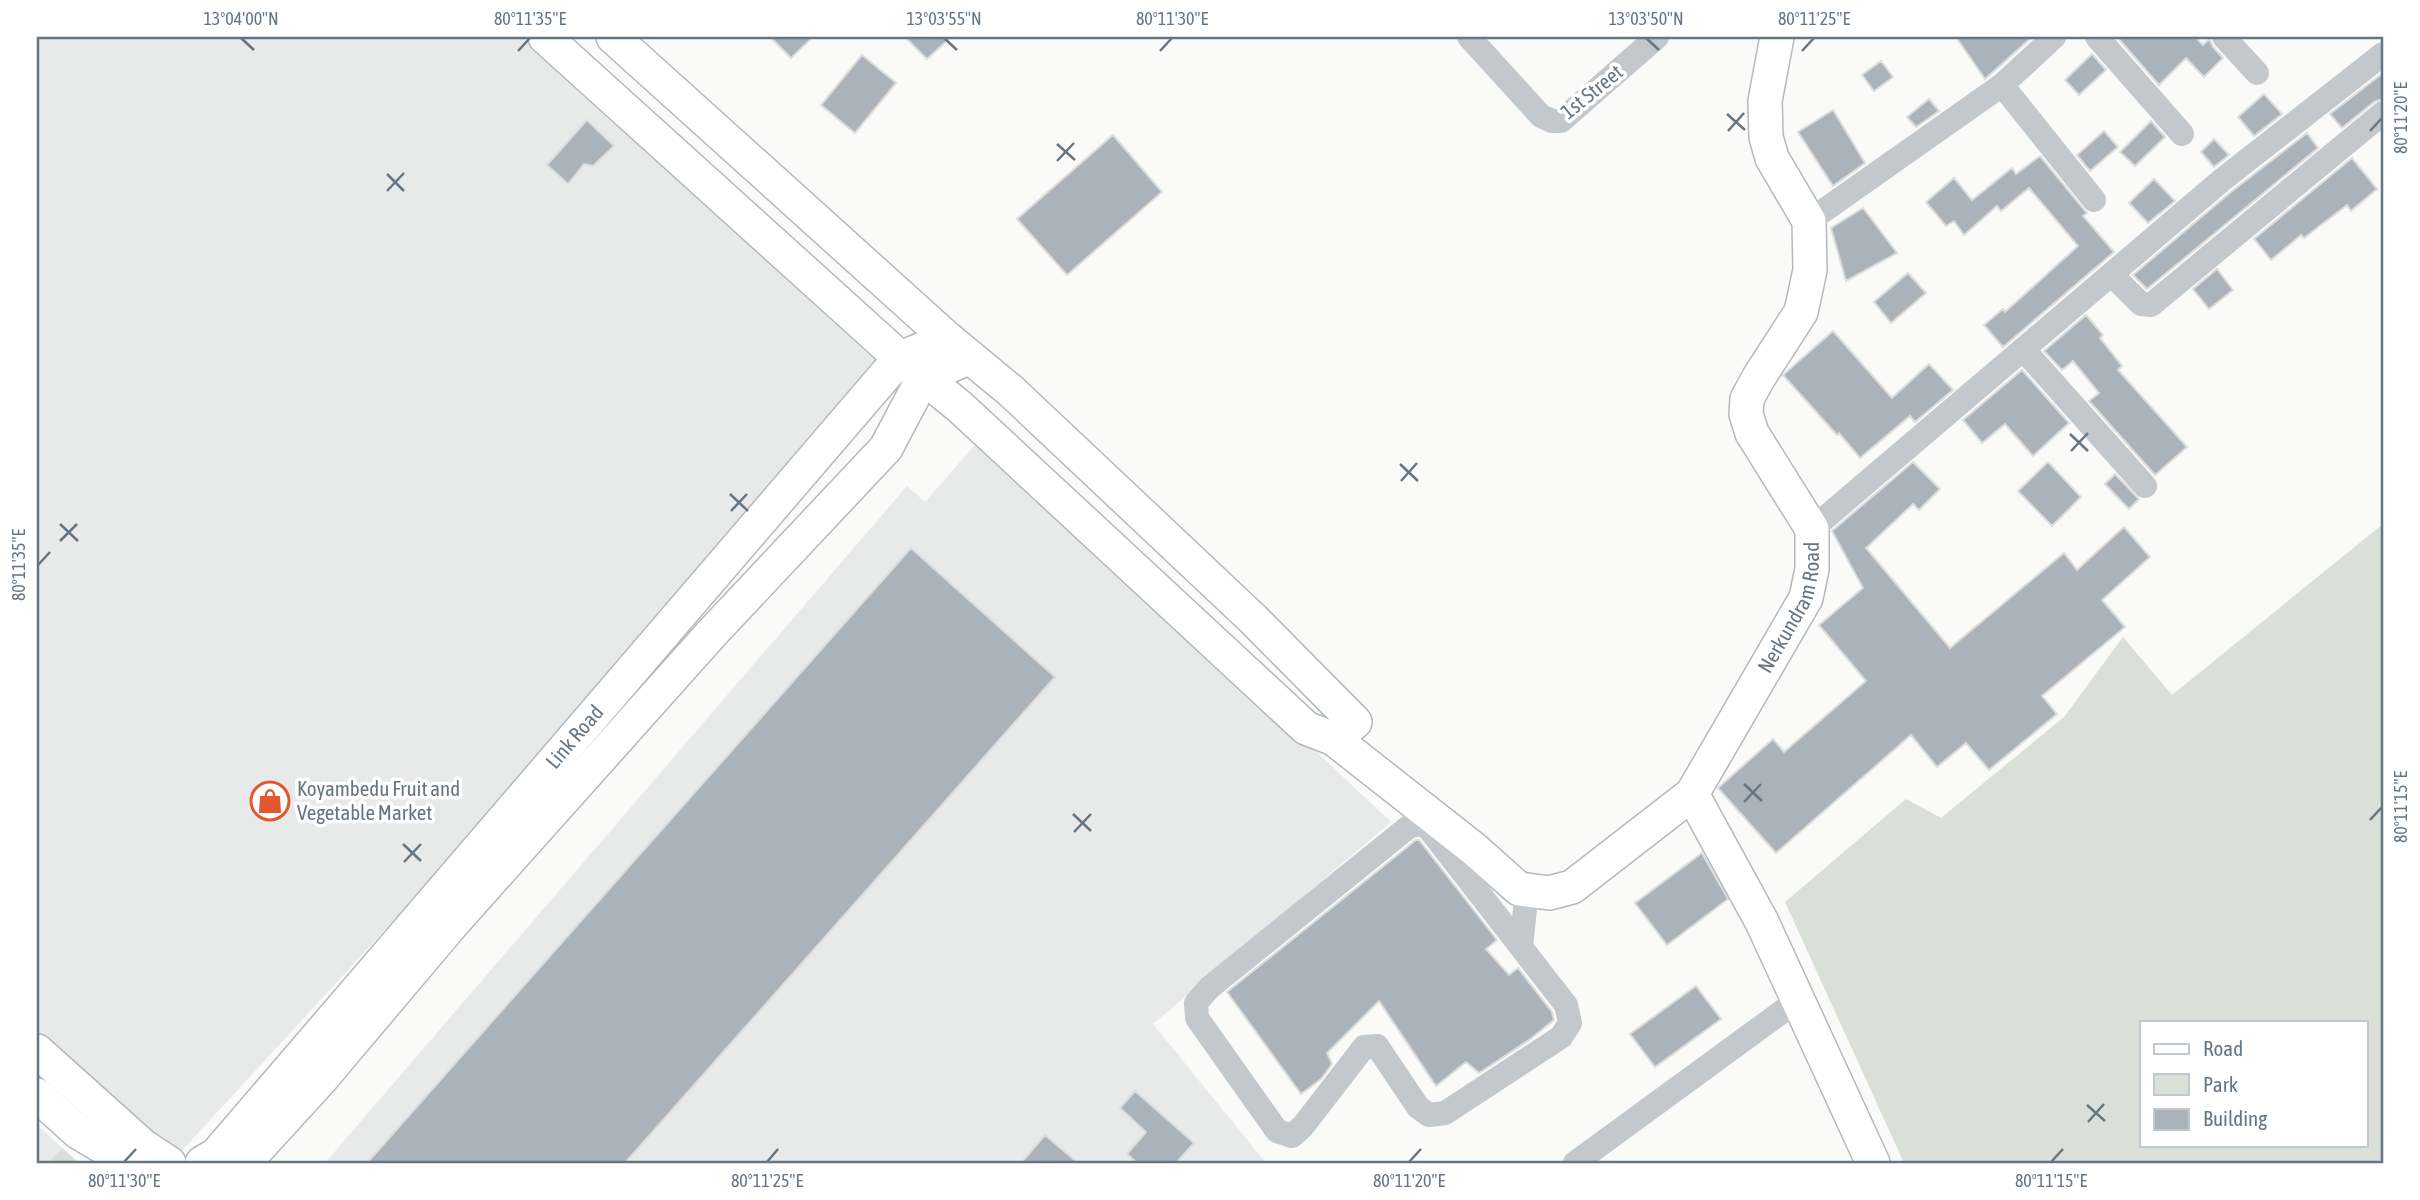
<svg xmlns="http://www.w3.org/2000/svg" width="2420" height="1200" viewBox="0 0 2420 1200" font-family="'Asap Condensed',sans-serif">
<rect width="100%" height="100%" fill="#fafaf8"/>
<path fill="#e8e9e9" d="M37,37H541L901,363L714,572L177,1156L37,1031Z
M982,437L1391,822L1153,1024L1266,1163H325L907,486L925,502Z
M37,1125L62,1148L48,1163H37Z"/>
<path fill="#dadfd7" fill-rule="evenodd" d="M2383,524V1158L2378,1163H1904L1785,902L1906,799L1941,818L2064,717L2123,637L2172,695ZM2142,1023H2366V1146H2142Z
M62,1148L79,1163H48Z"/>
<path fill="#aab3b9" stroke="#dcdcda" stroke-width="2" d="M770,37H813L791,58Z
M905,37H951L927,59Z
M1956,37H2032L1985,79Z
M2117,37H2195L2203,45L2209,39L2213,47L2223,58L2204,77L2186,58L2159,85Z
M2092,54L2106,70L2079,95L2065,80Z
M862,55L896,83L855,133L821,105Z
M1881,61L1893,77L1874,91L1862,75Z
M2383,73V99L2374,102L2342,128L2330,114Z
M2264,94L2282,114L2254,136L2238,117Z
M1929,99L1939,111L1916,127L1907,117Z
M1833,110L1865,163L1833,186L1798,132Z
M587,120L614,146L593,166L584,164L568,184L547,165Z
M2151,121L2165,137L2135,166L2120,152Z
M2104,131L2118,147L2090,171L2077,155Z
M2307,133L2318,148L2147,289L2133,275L2231,192Z
M1113,135L1162,192L1067,275L1017,219Z
M2214,139L2229,155L2214,167L2201,152Z
M2040,156L2087,213L2083,216L2114,252L2003,347L1984,325L2003,309L2005,312L2078,246L2029,188L2001,211L1997,206L1964,235L1954,221L1946,226L1926,202L1954,178L1972,200L2012,168L2016,174Z
M2352,158L2377,189L2351,211L2347,205L2304,238L2301,235L2271,260L2254,239Z
M2154,179L2175,201L2148,223L2129,203Z
M1863,208L1897,253L1846,281L1831,228Z
M2217,269L2233,290L2209,309L2193,289Z
M1908,273L1926,293L1891,323L1874,302Z
M2086,315L2103,335L2100,338L2122,366L2118,370L2187,447L2155,475L2089,401L2099,393L2073,361L2062,370L2044,351Z
M1833,331L1892,398L1929,364L1953,390L1915,422L1910,416L1860,458L1839,433L1837,435L1783,375Z
M2022,370L2069,423L2033,456L2005,424L1982,443L1963,420Z
M1913,462L1940,489L1919,510L1913,504L1866,548L1950,648L2064,553L2077,570L2124,527L2150,557L2102,600L2125,627L2042,696L2057,714L1989,770L1966,743L1937,767L1911,735L1776,853L1718,788L1773,739L1784,752L1866,681L1819,625L1863,588L1832,531Z
M2048,462L2081,497L2052,526L2018,491Z
M2115,474L2139,499L2129,509L2105,484Z
M911,548L1055,677L625,1163H367Z
M1416,840H1419L1497,940L1486,949L1509,975L1518,968L1552,1012L1554,1020L1529,1040L1479,1073L1466,1062L1436,1086L1379,1001L1327,1053L1332,1064L1321,1079L1301,1094L1227,992Z
M1702,853L1728,899L1667,945L1635,903Z
M1696,986L1721,1019L1655,1067L1630,1034Z
M1135,1091L1194,1143L1176,1163H1137L1127,1154L1146,1132L1120,1108Z
M1045,1135L1078,1163H1021Z"/>
<g fill="none" stroke-linecap="round" stroke-linejoin="round">
<defs>
<g id="secondary">
<path id="s1" d="M545,37L900,358L960,407L1306,728L1334,739L1474,849L1519,889L1549,893L1572,887L1692,794L1806,598L1812,569V529L1752,433L1746,414L1747,399L1759,377L1801,312L1810,270L1809,221L1772,158L1766,137L1765,101L1777,37"/>
<path d="M613,37L948,339L1011,391L1253,619L1355,722L1334,739"/>
<path d="M1692,794L1762,922L1873,1163"/>
<path d="M37,1051L143,1146L169,1163"/>
<path d="M37,1095L78,1132L130,1163"/>
<path id="s2" d="M202,1163L216,1155L900,358L948,339"/>
<path d="M242,1163L248,1159L322,1078L452,924L712,633L886,448L923,378L970,357"/>
</g>
</defs>
<use href="#secondary" stroke="#b3babf" stroke-width="36"/>
<path stroke="#c3c8cc" stroke-width="24" d="M1469,37L1541,116L1552,121H1561L1657,37
M2097,37L2182,134
M2224,37L2257,73
M2002,85L2094,200
M1809,221L2002,85L2054,37
M2112,275L2141,304L2151,305L2383,113
M2023,349L2145,486
M1812,529L2222,180L2383,54
M1411,825H1426L1566,1005L1570,1023L1561,1037L1445,1113L1429,1115L1418,1107L1377,1046L1364,1047L1303,1126L1292,1136L1277,1131L1197,1018L1196,1003L1209,988Z
M1521,947L1527,890
M1575,1163L1798,1000"/>
<use href="#secondary" stroke="#fff" stroke-width="33"/>
</g>
<path fill="none" stroke="#657683" stroke-width="2.5" d="M241,38L254,50M944,38L957,50M1646,38L1659,50M518,51L530,38M1160,51L1172,38M1802,51L1814,38M1727,114L1745,130M1728,131L1744,113M2370,131L2382,118M1057,144L1075,160M1057,161L1074,143M387,174L404,191M387,191L404,173M2070,434L2088,451M2071,451L2088,433M1400,464L1418,481M1401,481L1417,463M730,494L748,511M731,511L747,494M60,524L78,541M60,541L77,524M38,565L50,552M1744,784L1762,801M1744,802L1761,784M1073,814L1091,831M2370,820L2382,807M1074,832L1091,814M403,844L421,861M404,862L421,844M2087,1105L2105,1121M2088,1122L2104,1104M124,1162L136,1149M767,1162L778,1149M1409,1162L1421,1149M2051,1162L2063,1149"/>
<defs>
<symbol id="shop-ring" viewBox="-11 -11 22 22"><circle r="9.5" fill="#fff" stroke="#e4572e" stroke-width="1.5"/><path d="M-5-2.5h2.3a2.7 3.5 0 0 1 5.4 0H5L5.5 6h-11ZM-1.5-2.5h3a1.5 2.3 0 0 0-3 0Z" fill="#e4572e"/></symbol>
</defs>
<g fill-rule="evenodd">
<use href="#shop-ring" x="248" y="779" width="44" height="44"/>
</g>
<g text-anchor="middle" stroke-width="7" stroke-linejoin="round" paint-order="stroke">
<g font-size="21" fill="#657683" stroke="#fff">
<text transform="translate(1592 92) rotate(-39)" y="7">1st Street</text>
<text dy="7" stroke="none"><textPath href="#s1" startOffset="1715">Nerkundram Road</textPath></text>
<text dy="7" stroke="none"><textPath href="#s2" startOffset="567">Link Road</textPath></text>
</g>
<g font-size="21" fill="#657683" stroke="#fff" text-anchor="start">
<text x="297" y="796">Koyambedu Fruit and<tspan x="297" dy="24">Vegetable Market</tspan></text>
</g>
</g>
<rect width="2420" height="1200" fill="none" stroke="#ffffff" stroke-width="77"/>
<rect x="2140" y="1021" width="228" height="126" fill="#ffffff" stroke="#c1c8cd" stroke-width="2"/>
<rect x="2154" y="1044" width="35" height="10" fill="#ffffff" stroke="#c1c8cd" stroke-width="2"/>
<text x="2203" y="1056" font-size="21" fill="#657683">Road</text>
<rect x="2154" y="1074" width="35" height="21" fill="#dadfd7" stroke="#c1c8cd" stroke-width="2"/>
<text x="2203" y="1092" font-size="21" fill="#657683">Park</text>
<rect x="2154" y="1109" width="35" height="21" fill="#aab3b9" stroke="#c1c8cd" stroke-width="2"/>
<text x="2203" y="1126" font-size="21" fill="#657683">Building</text>
<rect x="38" y="38" width="2344" height="1124" fill="none" stroke="#657683" stroke-width="2.5"/>
<g font-size="18" text-anchor="middle" fill="#657683">
<text x="241" y="25">13°04'00"N</text>
<text x="530" y="25">80°11'35"E</text>
<text x="944" y="25">13°03'55"N</text>
<text x="1172" y="25">80°11'30"E</text>
<text x="1646" y="25">13°03'50"N</text>
<text x="1814" y="25">80°11'25"E</text>
<text transform="translate(2401 118) rotate(-90)" y="6">80°11'20"E</text>
<text transform="translate(19 565) rotate(-90)" y="6">80°11'35"E</text>
<text transform="translate(2401 807) rotate(-90)" y="6">80°11'15"E</text>
<text x="124" y="1187">80°11'30"E</text>
<text x="767" y="1187">80°11'25"E</text>
<text x="1409" y="1187">80°11'20"E</text>
<text x="2051" y="1187">80°11'15"E</text>
</g>
</svg>
